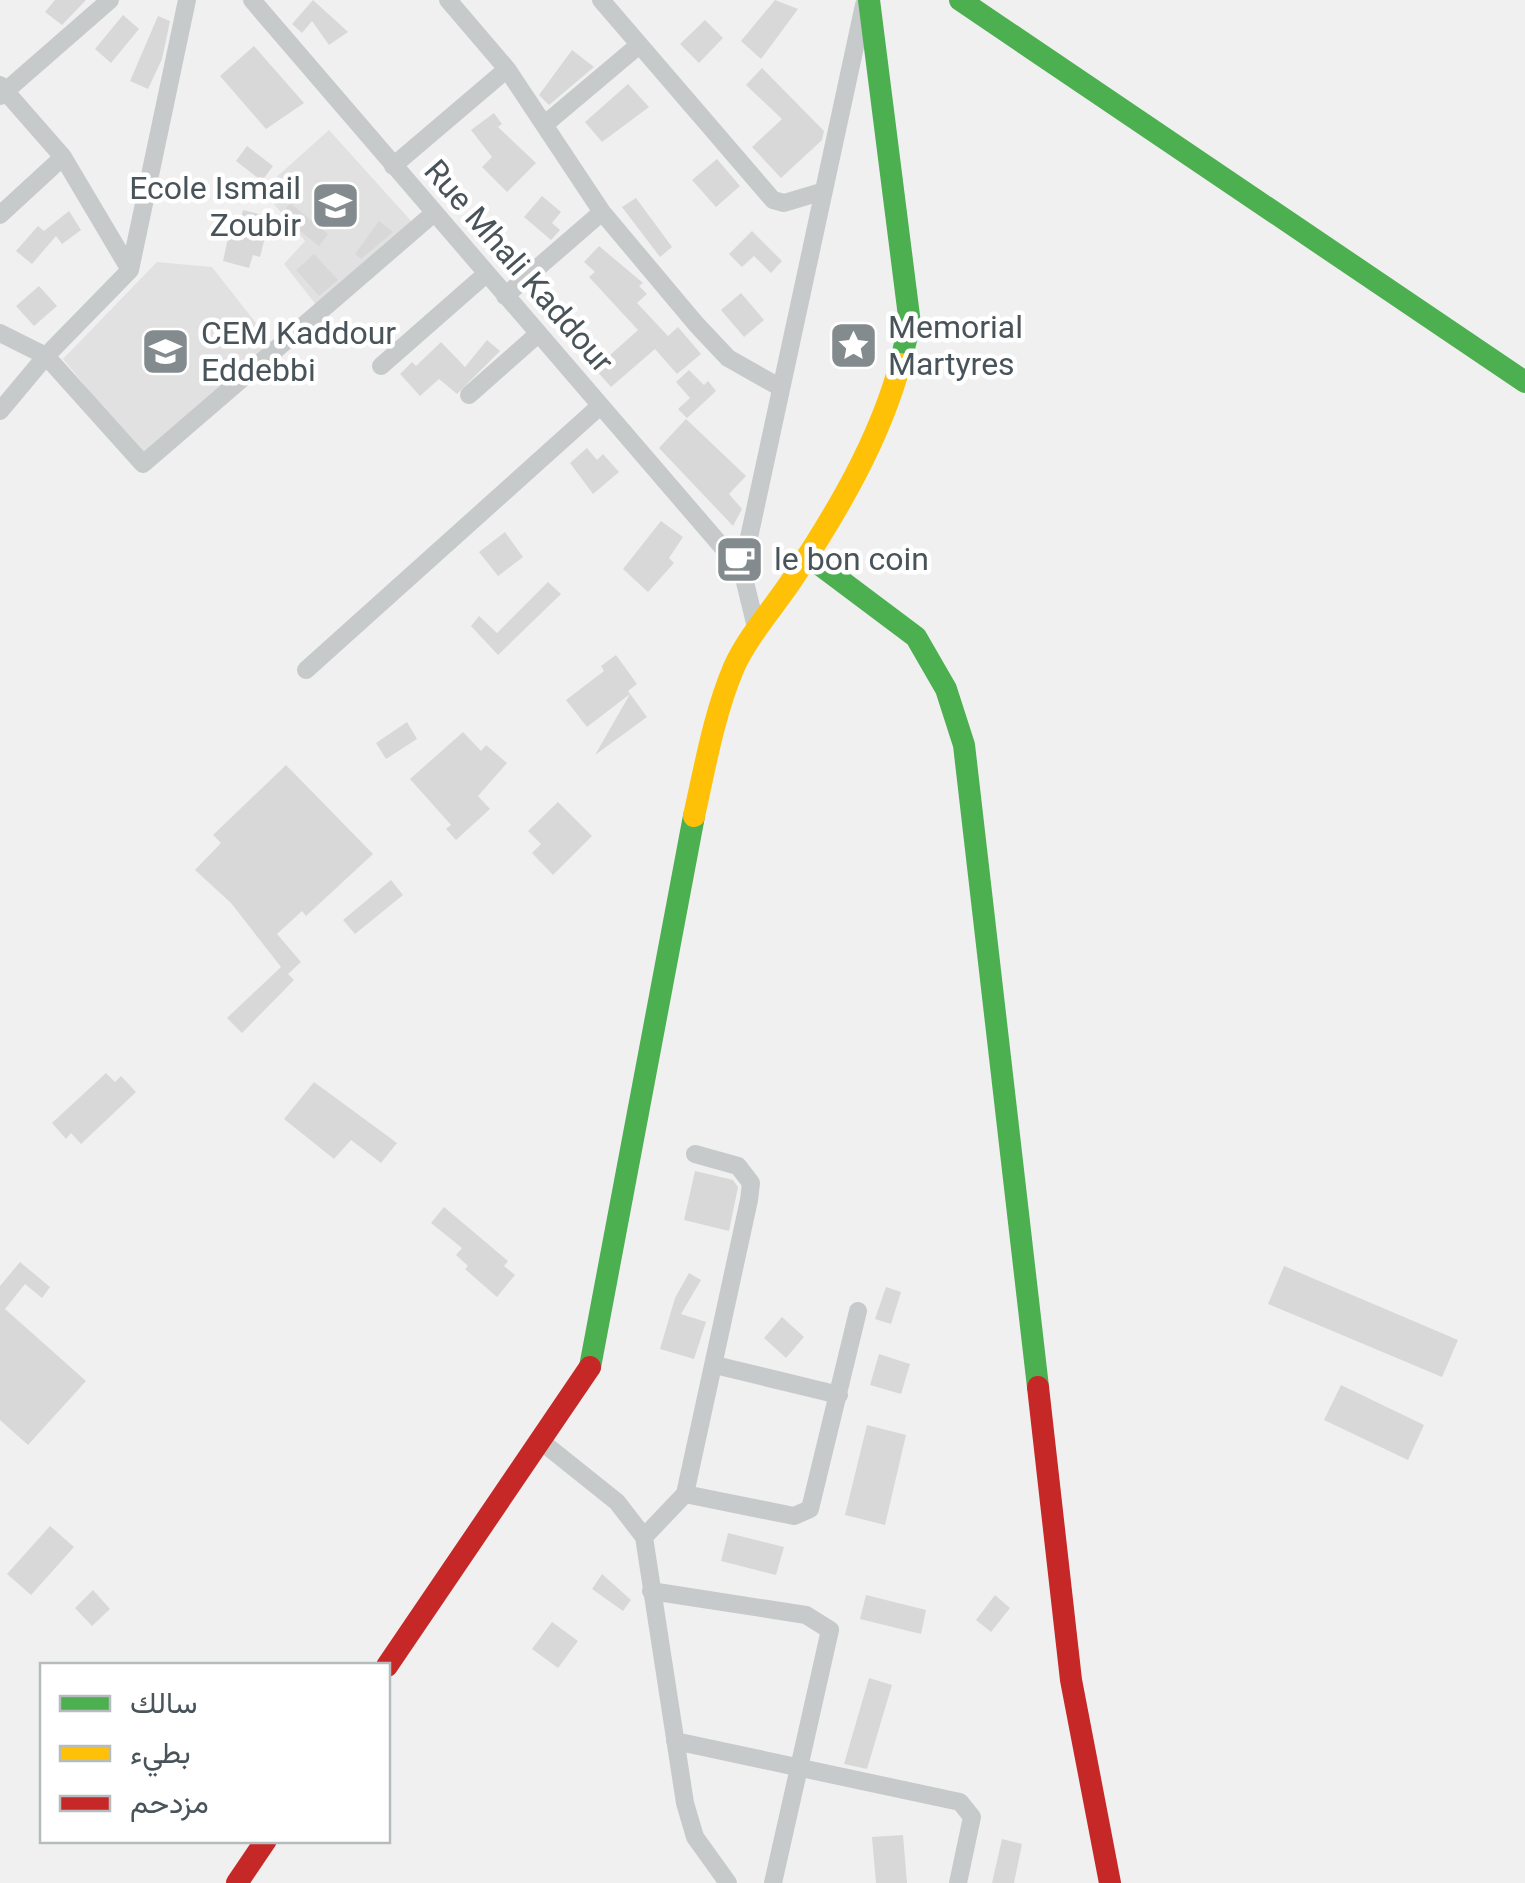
<svg xmlns="http://www.w3.org/2000/svg" width="1525" height="1883" viewBox="0 0 1525 1883" font-family="Roboto,Vazirmatn,sans-serif">
<rect width="100%" height="100%" fill="#f0f0f0"/>
<path fill="#e2e1e1" d="M329,130L412,222L317,306L284,264L305,241L262,190Z
M157,262L212,267L271,342L143,456L63,359Z"/>
<path fill="#d8d8d9" d="M55,0H86L62,25L45,12Z
M313,0L348,32L329,45L312,21L302,33L292,24Z
M775,0L798,9L761,59L741,41Z
M123,15L139,29L111,63L95,49Z
M158,16L170,21L162,59L148,89L130,81Z
M705,20L723,38L699,63L680,44Z
M254,46L304,103L266,129L220,76Z
M572,50L594,67L549,105L539,95Z
M762,68L824,131L822,140L781,178L752,147L782,119L746,85Z
M628,84L649,107L602,142L585,122Z
M494,113L502,124L498,127L536,163L507,192L482,167L492,157L471,130Z
M247,146L273,166L262,181L236,161Z
M717,159L740,186L716,207L692,180Z
M542,196L561,212L552,223L560,230L551,240L524,217Z
M636,198L672,247L660,257L622,207Z
M290,203L328,234L319,246L280,215Z
M243,210L270,217L260,257L253,255L249,268L223,261L228,238L236,240Z
M69,211L81,230L62,244L56,236L32,264L16,251L38,226L44,231Z
M379,221L393,232L361,259L355,254Z
M752,231L782,261L771,273L754,256L742,267L729,254Z
M599,246L643,283L639,286L647,294L637,303L668,336L678,327L701,354L677,374L655,349L611,387L587,360L602,347L609,356L638,330L589,277L595,272L584,262Z
M314,254L338,280L319,296L296,270Z
M39,286L57,306L34,326L16,306Z
M741,293L764,320L744,337L721,310Z
M487,340L500,351L457,394L439,379L420,396L400,374L412,362L416,366L441,342L465,367Z
M689,370L704,385L708,381L716,391L687,418L678,409L690,398L676,382Z
M686,419L746,476L729,494L742,509L733,526L659,448Z
M587,448L597,460L603,454L619,472L593,494L570,463Z
M661,521L683,537L669,558L674,563L648,592L623,569Z
M505,532L523,557L498,576L479,552Z
M548,582L561,594L498,655L471,626L479,616L497,633Z
M616,655L637,684L628,691L647,717L595,755L630,694L587,727L566,700L604,671L601,666Z
M407,722L417,739L386,759L376,743Z
M463,732L481,751L486,745L507,763L478,796L490,809L456,840L446,829L451,825L410,779Z
M286,765L373,854L306,916L302,911L277,934L301,962L288,974L294,980L242,1033L227,1018L281,967L231,903L195,870L221,843L213,835Z
M558,802L592,836L553,875L532,853L541,844L528,831Z
M391,880L403,895L355,934L343,920Z
M106,1073L115,1082L121,1076L136,1092L81,1144L71,1133L66,1139L52,1123Z
M314,1082L397,1143L381,1163L351,1140L334,1159L284,1119Z
M695,1171L733,1180L738,1187L729,1231L684,1220Z
M444,1207L508,1261L504,1266L515,1275L497,1297L465,1269L468,1266L456,1255L462,1248L431,1223Z
M20,1262L50,1287L42,1298L25,1284L5,1309L86,1381L28,1445L0,1420V1286Z
M1284,1266L1458,1340L1442,1377L1268,1304Z
M689,1273L701,1280L681,1314L706,1322L694,1359L660,1349L675,1298Z
M886,1287L901,1292L891,1324L875,1319Z
M782,1317L804,1337L786,1358L764,1338Z
M879,1354L910,1364L901,1394L870,1385Z
M1341,1385L1424,1425L1408,1460L1324,1420Z
M867,1425L906,1435L885,1525L845,1515Z
M50,1526L74,1547L31,1595L7,1574Z
M728,1533L784,1547L776,1575L721,1561Z
M602,1574L631,1600L623,1611L592,1589Z
M93,1590L110,1609L92,1626L75,1608Z
M866,1595L926,1610L921,1634L860,1619Z
M995,1595L1010,1608L991,1632L976,1620Z
M552,1622L578,1641L558,1668L532,1649Z
M869,1678L892,1685L867,1769L844,1764Z
M903,1835L907,1883H876L872,1837Z
M1002,1839L1022,1844L1014,1883H992Z"/>
<g fill="none" stroke-linecap="round" stroke-linejoin="round">
<path stroke="#c7cacb" stroke-width="18" d="M252,0L742,570
M448,0L507,69L602,212L696,324L728,358L781,388
M601,0L773,200L784,203L824,191
M0,85L63,157L130,270
M0,96L110,0
M544,125L639,45
M393,166L507,69
M0,215L63,157
M505,296L602,212
M0,333L46,356L143,464L434,213
M381,366L486,274
M469,395L538,334
M0,411L46,356L130,270L187,0
M757,631L742,570L864,5
M306,670L600,406
M715,1365L839,1395
M542,1442L617,1502L644,1537L685,1803L695,1837L728,1883
M685,1494L794,1516L810,1509L858,1311
M644,1537L685,1494L749,1200L751,1183L738,1166L695,1154
M651,1591L806,1615L830,1630L773,1883
M675,1741L960,1802L972,1817L958,1883"/>
<path stroke="#4caf50" stroke-width="22" d="M869,0L910,324L900,364
M960,0L1525,382
M808,556L916,637L946,689L964,745L1038,1387
M590,1367L694,816"/>
<path stroke="#ffc107" stroke-width="22" d="M694,816C705,767 714,714 734,667C748,636 775,606 794,577C837,512 880,439 900,364"/>
<path stroke="#c62828" stroke-width="22" d="M1038,1387L1071,1680L1110,1883
M387,1666L590,1367
M237,1883L266,1840"/>
</g>
<defs>
<symbol id="school-square" viewBox="-11 -11 22 22"><rect x="-9" y="-9" width="18" height="18" rx="4" fill="#838b8e" stroke="#fff"/><path d="M0-5L7-2L0 1L-7-2ZM-4 1L0 2.5L4 1V4Q0 6-4 4Z" fill="#fff"/></symbol>
<symbol id="sight-square" viewBox="-11 -11 22 22"><rect x="-9" y="-9" width="18" height="18" rx="4" fill="#838b8e" stroke="#fff"/><path d="M0-6L1.8-2.2L6-1.7L2.9 1.2L3.7 5.4L0 3.3L-3.7 5.4L-2.9 1.2L-6-1.7L-1.8-2.2Z" fill="#fff"/></symbol>
<symbol id="cafe-square" viewBox="-11 -11 22 22"><rect x="-9" y="-9" width="18" height="18" rx="4" fill="#838b8e" stroke="#fff"/><path d="M-5.5-4.5H6V0H3Q3 3.5 0 3.5H-2.5Q-5.5 3.5-5.5 0ZM3-3.2v2h1.7v-2ZM-6 4.5H4V6H-6Z" fill="#fff"/></symbol>
</defs>
<g fill-rule="evenodd">
<use href="#school-square" x="308" y="178" width="55" height="55"/>
<use href="#sight-square" x="826" y="318" width="55" height="55"/>
<use href="#school-square" x="138" y="324" width="55" height="55"/>
<use href="#cafe-square" x="712" y="532" width="55" height="55"/>
</g>
<g text-anchor="middle" stroke-width="9" stroke-linejoin="round" paint-order="stroke">
<g font-size="32" fill="#49545a" stroke="#fff" text-anchor="start">
<text x="301" y="199" text-anchor="end">Ecole Ismail<tspan x="301" dy="37">Zoubir</tspan></text>
<text x="888" y="338">Memorial<tspan x="888" dy="37">Martyres</tspan></text>
<text x="201" y="344">CEM Kaddour<tspan x="201" dy="37">Eddebbi</tspan></text>
<text x="774" y="570">le bon coin</text>
</g>
<g font-size="32" fill="#49545a" stroke="#fff">
<text transform="translate(519 266) rotate(49)" y="11">Rue Mhali Kaddour</text>
</g>
</g>
<rect x="40" y="1663" width="350" height="180" fill="#ffffff" stroke="#b6bbbd" stroke-width="2.5"/>
<rect x="60" y="1696" width="50" height="15" fill="#4caf50" stroke="#b6bbbd" stroke-width="2.5"/>
<text x="130" y="1713" font-size="30" fill="#49545a">سالك</text>
<rect x="60" y="1746" width="50" height="15" fill="#ffc107" stroke="#b6bbbd" stroke-width="2.5"/>
<text x="130" y="1763" font-size="30" fill="#49545a">بطيء</text>
<rect x="60" y="1796" width="50" height="15" fill="#c62828" stroke="#b6bbbd" stroke-width="2.5"/>
<text x="130" y="1813" font-size="30" fill="#49545a">مزدحم</text>
</svg>
